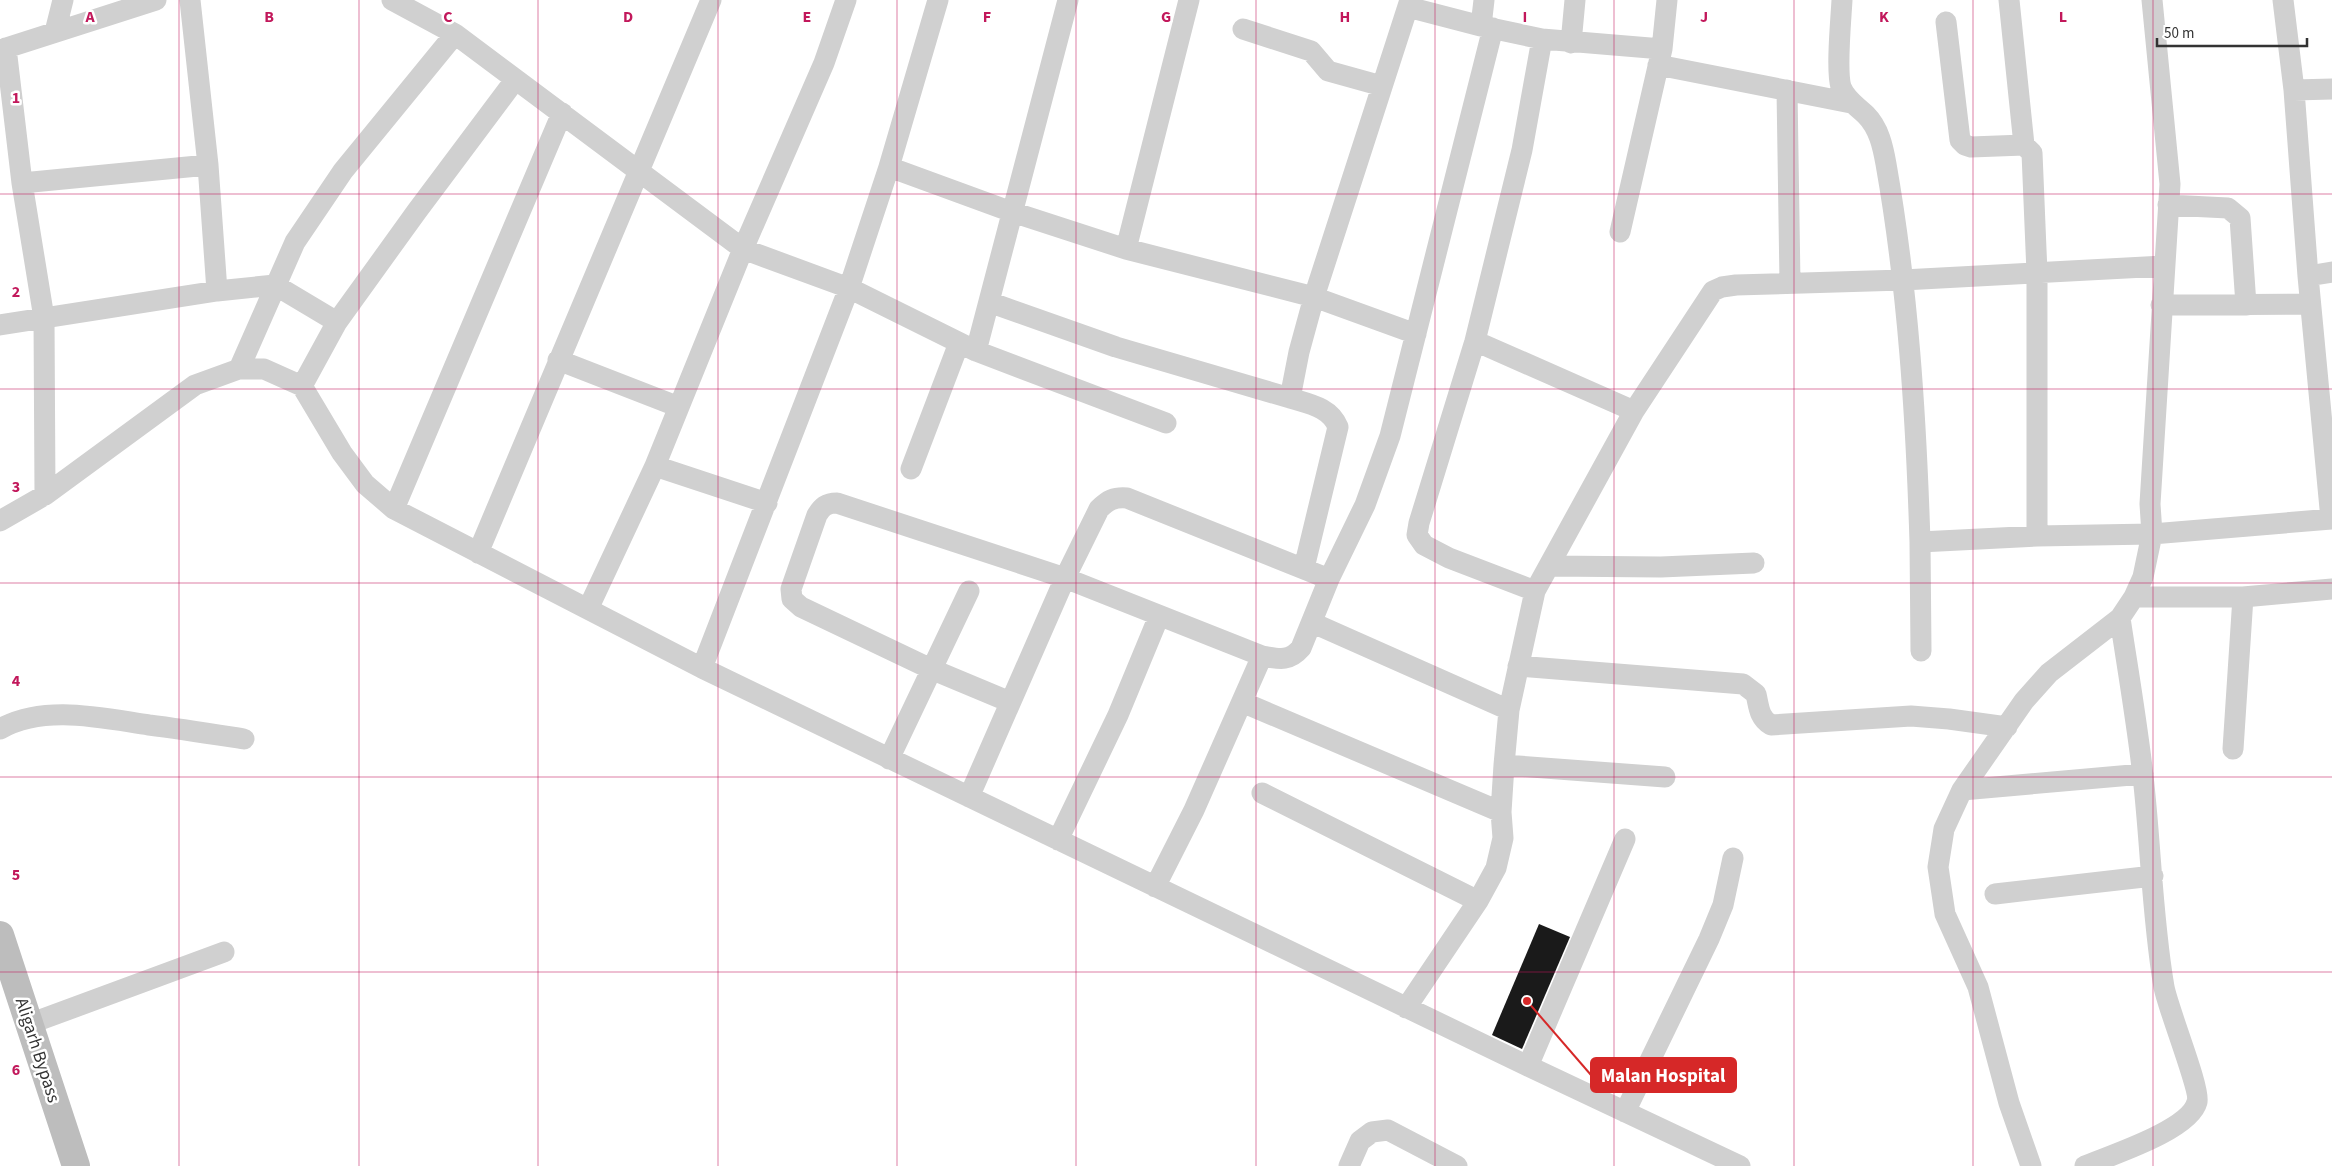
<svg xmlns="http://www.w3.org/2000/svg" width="2332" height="1166" viewBox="0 0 2332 1166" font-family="'Source Sans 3',sans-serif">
<rect width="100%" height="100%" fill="#fff"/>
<path fill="#1a1a1a" d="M1539,924L1570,937L1522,1049L1492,1035Z"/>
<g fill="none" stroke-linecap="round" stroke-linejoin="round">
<path stroke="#d0d0d0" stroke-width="21" d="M190,0L208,165L217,291
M392,0L455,34L743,249L849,288L976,351L1166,423
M1842,0C1841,19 1836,71 1841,87C1846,100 1857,106 1866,115C1879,128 1883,147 1886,164C1908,289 1916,415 1920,542
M2009,0L2024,145
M2283,0L2294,90
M1408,7L1481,26L1542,39L1662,49
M1946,22L1960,140L1965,145L1971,147L2024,145L2032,153L2037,273V536
M1481,26L1484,0
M1243,29L1311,51L1328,71L1382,86
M55,32L63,0
M1571,43L1575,0
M6,48L22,183L44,318L45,495
M0,50L156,0
M1658,65L1851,103
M1787,90L1790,283
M889,167L938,0
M22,183L208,165
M2168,205L2228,208L2240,218L2246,305
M1620,232L1662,49L1667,0
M1126,249L1189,0
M2308,276L2332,272
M989,302L1116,347L1290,398
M2161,305L2310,304
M0,325L217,291L275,285L337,322
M1475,341L1634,411
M976,351L1068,0
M558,360L679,407
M239,369L295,242L343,171L455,34
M302,386L337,322L417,211L515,80
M655,466L767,503
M911,469L959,343
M394,509L562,113
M2331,519L2308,276L2294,90L2332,89
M0,521L45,495L195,385L239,369H264L302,386L342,453L365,484L394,509L702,668L1528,1066L1740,1166
M478,553L711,0
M1549,566L1661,567L1754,563
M1304,568L1338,427C1330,407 1309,404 1290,398L1299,352L1314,297L1410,0
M1329,579L1127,498C1114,497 1108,500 1099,509L1065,578L1262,656C1279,659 1289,662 1301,648L1329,579L1365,505L1390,436L1493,28
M1535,591L1449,558L1424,545L1417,535L1419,523L1475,341L1522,150L1542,39
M2134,597H2243L2233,749
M2243,597L2332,589
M588,609L655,466L743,249L824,63L846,0
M1313,623L1509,710
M1921,651L1920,542L2037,536L2152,534L2332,519
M1518,666L1743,684L1756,694C1759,707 1759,718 1771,725L1911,716L1949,719L2007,727
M702,668L849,288L889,167L1012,212L1126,249L1314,297L1416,334
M1242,702L1501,812
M0,729C44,704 102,718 149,725C181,729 212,734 244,739
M889,759L969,591
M1504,765L1665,777
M1962,790L2143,774
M1262,793L1478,901
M969,797L1065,578L837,503C826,503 822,507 817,515L791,589L792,599L801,607L931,669L1010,702
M1058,840L1118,715L1159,616
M1155,887L1194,810L1262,656
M1995,894L2153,876
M1406,1008L1478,901L1496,868L1503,838L1501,812L1504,765L1509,710L1535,591L1634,411L1713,291L1722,287L1736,285L1903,280L2164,266
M29,1024L224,952
M1528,1066L1625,839
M1625,1112L1709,939L1723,905L1733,858
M1349,1166L1360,1141L1372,1132L1388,1130L1457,1166
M2031,1166L2009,1103L1978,987L1945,914L1938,867L1944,829L1962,790L2024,701L2049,673L2120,618L2134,597L2143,577L2152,534L2150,504L2170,184L2152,0
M2085,1166C2111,1155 2190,1130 2197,1102C2201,1090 2168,1009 2164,987C2152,917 2151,846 2143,776C2137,723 2128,671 2120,618"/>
<path stroke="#bdbdbd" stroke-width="28" d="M0,935L76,1166"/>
</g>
<path fill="none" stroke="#c2185b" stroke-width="1" stroke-opacity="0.55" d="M179,0V1166M359,0V1166M538,0V1166M718,0V1166M897,0V1166M1076,0V1166M1256,0V1166M1435,0V1166M1614,0V1166M1794,0V1166M1973,0V1166M2153,0V1166M0,194H2332M0,389H2332M0,583H2332M0,777H2332M0,972H2332"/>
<g text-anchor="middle" stroke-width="5" stroke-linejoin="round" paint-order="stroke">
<g font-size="18" fill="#333" stroke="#fff">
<text transform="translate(38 1050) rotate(72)" y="6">Aligarh Bypass</text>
</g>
</g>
<g font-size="16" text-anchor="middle" font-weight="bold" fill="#c2185b" stroke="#fff" stroke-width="5" stroke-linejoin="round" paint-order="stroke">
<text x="90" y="22">A</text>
<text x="269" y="22">B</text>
<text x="448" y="22">C</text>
<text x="628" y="22">D</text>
<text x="807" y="22">E</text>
<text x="987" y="22">F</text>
<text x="1166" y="22">G</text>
<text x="1345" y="22">H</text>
<text x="1525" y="22">I</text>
<text x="1704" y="22">J</text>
<text x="1884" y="22">K</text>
<text x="2063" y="22">L</text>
<text x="16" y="103">1</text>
<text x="16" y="297">2</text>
<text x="16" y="492">3</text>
<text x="16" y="686">4</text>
<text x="16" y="880">5</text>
<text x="16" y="1075">6</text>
</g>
<path fill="none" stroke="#d62828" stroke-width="2" d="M1527 1001L1591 1075"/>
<circle fill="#d62828" stroke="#fff" stroke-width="2" cx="1527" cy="1001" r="5"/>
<rect fill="#d62828" stroke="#d62828" stroke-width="2" x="1591" y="1058" width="145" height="34" rx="5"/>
<g font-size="19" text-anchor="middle" font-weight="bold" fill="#fff">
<text x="1663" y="1082">Malan Hospital</text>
</g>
<path d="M2157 38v8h150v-8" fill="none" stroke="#333333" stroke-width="2.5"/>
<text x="2164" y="38" font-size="15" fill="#333333" stroke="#ffffff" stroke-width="4" paint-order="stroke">50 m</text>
</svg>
